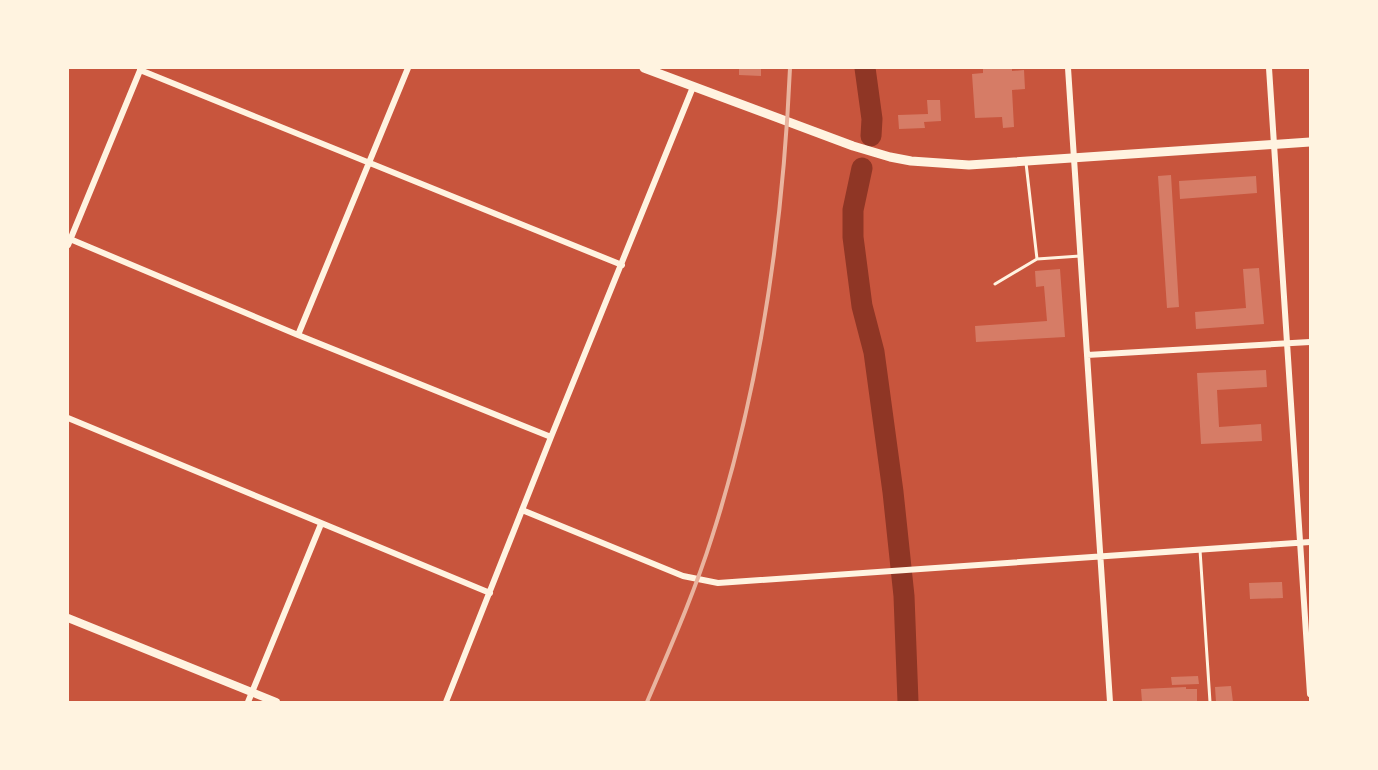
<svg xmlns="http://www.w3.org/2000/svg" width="1378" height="770" viewBox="0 0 1378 770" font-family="'Fira Sans Condensed',sans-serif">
<rect width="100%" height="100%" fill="#c8553d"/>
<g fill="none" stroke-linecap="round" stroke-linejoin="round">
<path stroke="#8f3625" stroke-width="21" d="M865,68L872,119L871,136
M862,168L853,210V237L862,306L874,352L893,492L904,596L908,702"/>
</g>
<path fill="#d67c66" d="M739,68H761V76L739,75Z
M983,68H1012V71L1024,70L1025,89L1012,90L1014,127L1003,128L1002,117L975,118L972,74L983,73Z
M927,100H940L941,121L924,122L925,128L899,129L898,115L928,114Z
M1171,175L1179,307L1167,308L1158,176Z
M1256,176L1257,193L1180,199L1179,181Z
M1259,268L1264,324L1196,329L1195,312L1246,308L1243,269Z
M1060,269L1065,337L976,342L975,326L1047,321L1044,286L1036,287L1035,271Z
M1266,370L1267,387L1217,390L1219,427L1261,424L1262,441L1201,444L1197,373Z
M1282,582L1283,598L1250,599L1249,583Z
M1198,676L1199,684L1172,685L1171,677Z
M1231,686L1233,702H1216L1215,687Z
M1186,687V689H1197V702H1142L1141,689Z"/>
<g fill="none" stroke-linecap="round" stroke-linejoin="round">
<path stroke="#fff3e0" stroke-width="3" d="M1026,163L1037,259L1080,256
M995,284L1037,259
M1200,550L1210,702"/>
<path stroke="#fff3e0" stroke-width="6" d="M1068,68L1110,702
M1269,68L1310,694
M140,70L622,265
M70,239L298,335L551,437
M68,245L141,68
M298,335L408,68
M1087,355L1310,342
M68,418L490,593
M522,510L683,576L718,583L1310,542
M248,702L321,524
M446,702L551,437L693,87"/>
<path stroke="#fff3e0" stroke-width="8" d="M68,618L276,702"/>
<path stroke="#fff3e0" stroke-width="9" d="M644,68L853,146L890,157L911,161L969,165L1310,142"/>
<path stroke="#e9b49f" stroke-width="4" d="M647,702C670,648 694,594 712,537C761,385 783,227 790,68"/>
</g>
<rect width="1378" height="770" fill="none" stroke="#fff3e0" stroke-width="138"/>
</svg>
